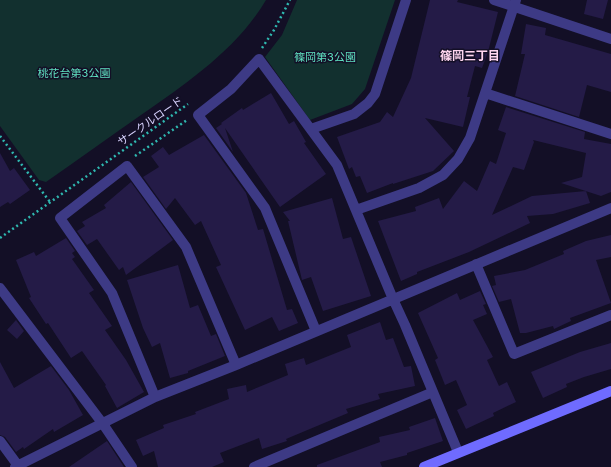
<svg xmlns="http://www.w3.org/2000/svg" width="611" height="467" viewBox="0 0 611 467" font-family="Inter,'Noto Sans JP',sans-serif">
<rect width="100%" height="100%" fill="#130f26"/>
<path fill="#12302f" d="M0,0H266C237,49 187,83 141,115C109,137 78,160 46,182L39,180L0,126Z
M297,0H395L365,89L352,104L310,120L265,57L282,35Z"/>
<path fill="#241b47" d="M430,0H458L457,2L498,12L488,52L482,68L475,66L467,97H470L463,127L425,118L454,151L433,171L393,184V183L367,193L360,176L356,177L352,167L349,169L337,137L380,122L387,112L393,117L411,78Z
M587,0H608L603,19L584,14Z
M526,24L546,28L545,35L611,54V92L587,85L579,117L515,96L525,54H521Z
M271,93L289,124L294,121L306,142L304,143L326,174L280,207L225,128L233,152L216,128L222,124L221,123L242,108L243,110Z
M506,107L585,132L584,139L611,144V192L601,196L561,183L582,177L586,153L533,140L534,142L524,170L513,167L492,215L532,196L586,191L590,203L553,214L527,216L530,223L469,252L417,272V274L401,281L378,221L416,211L415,207L439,198L443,209L464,181L477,191L490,161L496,164L506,133L498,130Z
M204,135L246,193L258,230L263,229L287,310L292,309L298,323L279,331L272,317L245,330L216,267L221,265L201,221L195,225L175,198L166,209L143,177L159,167L151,156L163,147L169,155Z
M0,153L10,171L14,168L30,190L10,204L8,202L0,207Z
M131,182L173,240L126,275L123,267L119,270L97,239L87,245L77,231L85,226L82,222L106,208L104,205Z
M332,198L343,239L351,237L371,296L323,311L311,277L302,280L288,221H290L283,212Z
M611,235V257L596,260L611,303L570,318L571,321L554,329L553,326L526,333H520L511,299L499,302L492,286L496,285L494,276L525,270L564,254L563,251L586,241Z
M66,238L75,251L72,253L75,257L72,259L94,290L89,293L112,326L105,330L126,360L144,392L117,408L105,386L106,385L82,351L71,358L48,323L46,324L29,298L31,297L16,260L34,252L36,256Z
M178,265L190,308L198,305L211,336L216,334L225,356L188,371V373L170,378L160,343L152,347L143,328L127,280Z
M480,291L486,304L483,305L487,314L473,320L493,357L487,360L499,386L507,382L516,402L493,413L494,416L466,429L457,410L467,405L456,380L445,385L435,360L438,358L418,313L457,293L460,300Z
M16,320L24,331L17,339L7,330Z
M380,322L386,340L393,338L404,367L411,366L415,386L378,394L380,399L346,409L348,413L286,439L287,441L262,449L259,438L220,453L224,462L212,467H158L154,451L143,456L136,440L164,428L163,425L196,414L195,412L229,399L227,389L246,385L247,392L288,375L285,364L304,358L306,365L351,347L347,335Z
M611,343V369L584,377L566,384L567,387L543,398L531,372L580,352Z
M0,362L14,388L51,366L69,390L83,415L54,432L53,429L24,449L23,447L16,452L5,437L0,435Z
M435,418L443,441L407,453V455L380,462L382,467H317V465L380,442L379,437L410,430L409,427Z
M107,441L124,467H69Z"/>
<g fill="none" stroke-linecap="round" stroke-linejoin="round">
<path stroke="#2fb8b0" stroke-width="2.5" stroke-dasharray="2 3" stroke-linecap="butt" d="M262,48L274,30L290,0
M0,136L50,202
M135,156L187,120
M0,238L188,104"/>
<path stroke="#3d3a85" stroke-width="10" d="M494,0L611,39
M485,93L611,134
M311,129L354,114L368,103L375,94L406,0
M356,210L419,188L443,175L458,159L470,138L516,0
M476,264L514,354L611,315
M0,288L103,424L132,467
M316,331L265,208L198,115L231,89L259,59L337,165L393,299L405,325L458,452
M155,397L112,293L60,218L127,166L186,247L236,365
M0,441L19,467
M15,467L155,397L236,365L611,208
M254,467L433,392"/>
<path stroke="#6f6bff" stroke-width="10" d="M424,467L611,391"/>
</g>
<g text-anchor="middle" stroke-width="3" stroke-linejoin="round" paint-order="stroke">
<g font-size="11" fill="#5fe0c0" stroke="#130f26">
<text x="325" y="61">篠岡第3公園</text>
<text x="74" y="77">桃花台第3公園</text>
</g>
<g font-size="11" fill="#d9d4ff" stroke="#130f26">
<text transform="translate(150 121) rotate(-35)" y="4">サークルロード</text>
</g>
<g font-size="12" font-weight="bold" fill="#ffd6f0" stroke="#130f26">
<text x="470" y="60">篠岡三丁目</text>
</g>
</g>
</svg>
